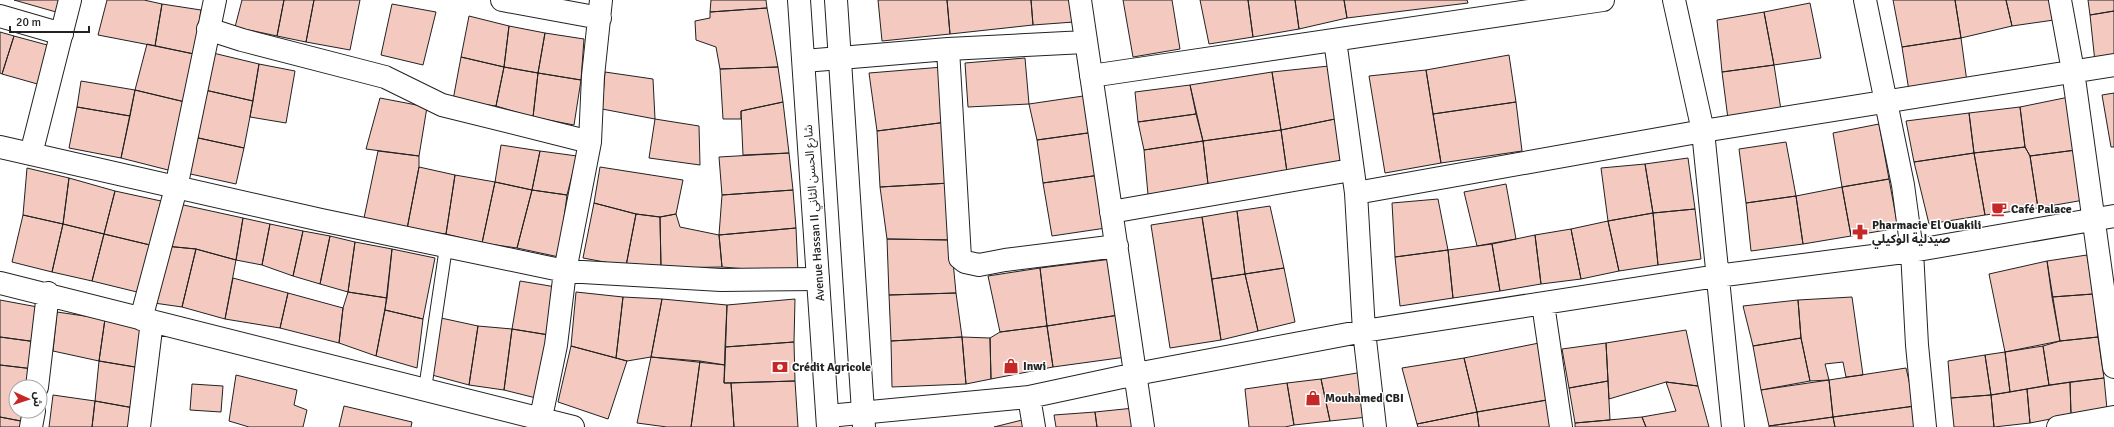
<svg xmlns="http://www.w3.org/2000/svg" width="2114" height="427" viewBox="0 0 2114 427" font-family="Signika,'Noto Sans Arabic',sans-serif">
<rect width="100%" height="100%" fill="#fff"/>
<path fill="#f3c9c0" stroke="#222" d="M14,0H59L56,12Z
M107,0H144L162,4L155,46L98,35Z
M242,0H284L277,36L235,27Z
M284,0H314L306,42L277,36Z
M314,0H360L350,50L306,42Z
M711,0H766L767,8L710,12Z
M878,0H947L950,34L882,41Z
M947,0H1031L1033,25L950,34Z
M1031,0H1072L1074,22L1033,25Z
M1123,0H1172L1180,49L1133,57Z
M1200,0H1248L1253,37L1209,44Z
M1248,0H1295L1299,29L1253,37Z
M1295,0H1344L1347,18L1299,29Z
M1344,0H1467L1468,3L1347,18Z
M1893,0H1955L1961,38L1902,47Z
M1955,0H2006L2012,26L1961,38Z
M2006,0H2052L2054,20L2012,26Z
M2088,0H2114V11L2090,15Z
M1810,3L1821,58L1774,65L1764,12Z
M162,4L201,10L194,54L155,46Z
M392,4L436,12L423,65L381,55Z
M767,8L778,67L720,69L716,47L696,40L695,21L710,18V12Z
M2114,11V59L2095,62L2090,15Z
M1764,12L1774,65L1722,72L1717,20Z
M469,16L509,26L504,67L461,57Z
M509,26L545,33L538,73L504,67Z
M0,32L14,36L2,74L0,73Z
M545,33L584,39L581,80L538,73Z
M14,36L51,46L41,85L2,74Z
M1961,38L1967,82L1909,91L1902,47Z
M147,44L194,54L185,102L135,90Z
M213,53L259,64L253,101L205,90Z
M1509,55L1516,102L1433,114L1426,70Z
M461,57L504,67L496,106L453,100Z
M1025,58L1029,104L968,107L965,63Z
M259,64L295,71L286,123L250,117Z
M1774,65L1781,110L1728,119L1722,72Z
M1329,66L1335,119L1281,130L1272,72Z
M504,67L538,73L533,117L496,106Z
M778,67L783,102L741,111V119H723L720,69Z
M943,67L947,122L877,131L869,73Z
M1426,70L1441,163L1385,173L1369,76Z
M605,72L653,79L655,119L602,109Z
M1272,72L1281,130L1203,141L1190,85Z
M538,73L581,80L574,125L533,117Z
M81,81L135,90L130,116L77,107Z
M1190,85L1196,114L1138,122L1135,92Z
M135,90L185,102L172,171L121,158Z
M205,90L253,101L244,148L194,137Z
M2114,93V147H2111L2102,95Z
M1090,95L1095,132L1037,140L1029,104Z
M2069,97L2076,150L2030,156L2025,147L2020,107Z
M380,98L427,107L419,156L366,149Z
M783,102L789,153L743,155L741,111Z
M1516,102L1522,151L1441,163L1433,114Z
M77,107L130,116L121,158L69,148Z
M2020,107L2025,147L1974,153L1969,113Z
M1969,113L1974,153L1914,162L1906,121Z
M1196,114L1203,141L1144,150L1138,122Z
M655,119L699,126L700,165L649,158Z
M1335,119L1341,164L1287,172L1281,130Z
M947,122L950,183L880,187L877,131Z
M1879,124L1889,179L1842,187L1833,133Z
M1281,130L1287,172L1208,184L1203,141Z
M1095,132L1100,175L1043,183L1037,140Z
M194,137L244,148L236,184L186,173Z
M1203,141L1208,184L1148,195L1144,150Z
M1786,142L1796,196L1746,203L1739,149Z
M501,145L540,151L532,190L495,182Z
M2025,147L2030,156L2038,208L1985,215L1974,153Z
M2076,150L2084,200L2038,208L2030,156Z
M378,151L419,156V167L407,229L364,218Z
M540,151L577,156L567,195L532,190Z
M789,153L793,190L722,195L719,157Z
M1974,153L1985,215L1929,224L1914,162Z
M1688,158L1695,209L1653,213L1645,164Z
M1645,164L1653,213L1608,221L1601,168Z
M419,167L455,175L446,234L407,229Z
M600,167L683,180L676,214L660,217L636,214L594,203Z
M27,168L69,178L63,224L23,215Z
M455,175L495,182L482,243L446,234Z
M1100,175L1106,228L1052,236L1043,183Z
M69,178L115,191L104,234L63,224Z
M1889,179L1898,228L1851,236L1842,187Z
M495,182L532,190L517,248L482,243Z
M950,183L951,240L887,239L880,187Z
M1506,184L1516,239L1477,246L1464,192Z
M1842,187L1851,236L1803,244L1796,196Z
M532,190L567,195L559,257L517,248Z
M793,190L796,228L719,235L722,195Z
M115,191L161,201L150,245L104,234Z
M1796,196L1803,244L1751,251L1746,203Z
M1438,199L1448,250L1395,257L1392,203Z
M594,203L636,214L626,266L583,258Z
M179,204L243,218L236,260L196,249L165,246Z
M1270,206L1284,268L1245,274L1237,211Z
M1695,209L1701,259L1658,265L1653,213Z
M1237,211L1245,274L1212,279L1202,217Z
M1653,213L1658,265L1619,271L1608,221Z
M636,214L660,217L661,268L626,266Z
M676,214L680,227L719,235L722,267L661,268L660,217Z
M23,215L63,224L52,272L12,262Z
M1202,217L1221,340L1170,348L1151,225Z
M243,218L270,224L262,265L236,260Z
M1608,221L1619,271L1581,279L1571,229Z
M63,224L104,234L92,281L52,272Z
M270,224L303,231L293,276L262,265Z
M796,228L798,273L722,267L719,235Z
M1571,229L1581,279L1541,284L1535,235Z
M303,231L330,236L320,284L293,276Z
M104,234L150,245L137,292L92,281Z
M1535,235L1541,284L1500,291L1492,244Z
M330,236L355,242L348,292L320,284Z
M887,239L951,240L956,293L889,295Z
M355,242L392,249L387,298L348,292Z
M1492,244L1500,291L1453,298L1448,250Z
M165,246L196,249L182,307L154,303Z
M196,249L236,260L225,319L182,307Z
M392,249L435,258L423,319L385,310Z
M1448,250L1453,298L1400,306L1395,257Z
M2087,255L2093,294L2052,297L2047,261Z
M1112,259L1119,315L1047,326L1040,268Z
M2047,261L2060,341L2005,352L1989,274Z
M1040,268L1047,326L1000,332L988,276Z
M1284,268L1295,322L1258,331L1245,274Z
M1245,274L1258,331L1221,340L1212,279Z
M233,278L288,293L280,328L225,319Z
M520,281L556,287L549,335L512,329Z
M348,292L387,298L376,356L339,343L343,308Z
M576,292L623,297L616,358L571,346Z
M288,293L343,308L339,343L280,328Z
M956,293L962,337L891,341L889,295Z
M2093,294L2098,337L2060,341L2052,297Z
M623,297L662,299L651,357L627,361L616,358Z
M1852,297L1863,375L1846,377L1843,362L1825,364L1829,380L1810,381L1801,338L1798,300Z
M662,299L727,305L725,365L651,357Z
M795,299L794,342L725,347L727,305Z
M0,300L43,308L37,342L0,337Z
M1798,300L1801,338L1753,346L1743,306Z
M385,310L423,319L417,368L376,356Z
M57,312L105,319L99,361L53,351Z
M1119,315L1126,357L1053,367L1047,326Z
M441,318L478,326L469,385L432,375Z
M105,319L145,328L141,368L99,361Z
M478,326L512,329L504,390L469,385Z
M1047,326L1053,367L991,379L990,338L1000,332Z
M512,329L549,335L536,398L504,390Z
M1686,330L1698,386L1666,382L1609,399L1606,343Z
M0,337L37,342L34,369L0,365Z
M962,337L966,384L892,387L891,341Z
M962,337L990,338L991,379L966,384Z
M2098,337L2104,378L2049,385L2043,346L2060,341Z
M1801,338L1810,381L1761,390L1753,346Z
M794,342L795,381L724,383L725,347Z
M1539,343L1547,400L1477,412L1464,358Z
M1606,343L1608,381L1569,388L1562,349Z
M571,346L627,361L608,419L558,402Z
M2043,346L2049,385L2010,392L2005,352Z
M2005,352L2010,392L1991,395L1985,355Z
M1985,355L1991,395L1951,398L1948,361Z
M651,357L700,361L691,427H667L637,423Z
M1464,358L1477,412L1417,424L1402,368Z
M99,361L141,368L134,408L95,401Z
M700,361L725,365L724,383H731L734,427H691Z
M0,365L34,369L31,387H16V411H28L26,422L0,417Z
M1906,368L1915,406L1833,417L1829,380Z
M1363,372L1368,417L1330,421L1321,379Z
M236,375L297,390L294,405L307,410L303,427H249L229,421Z
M2104,378L2107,409L2071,415L2070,382Z
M1321,379L1330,421L1294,425L1287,383Z
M1829,380L1833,417L1769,426L1761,390Z
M795,381L798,427H734L731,383Z
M1608,381L1610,420L1575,423L1569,388Z
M1666,382L1698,386L1709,427H1646L1642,417L1676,411Z
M2070,382L2071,415L2030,423L2027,389Z
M1287,383L1294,425L1285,427H1249L1245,389Z
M192,384L223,386L221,412L190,410Z
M2027,389L2030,423L1994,427L1991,395Z
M53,395L95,401L92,427H49Z
M1991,395L1994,427H1954L1951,398Z
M1547,400L1551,427H1479L1477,412Z
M95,401L134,408L133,427H92Z
M344,406L412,422L411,427H339Z
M1915,406L1918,427H1835L1833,417Z
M1134,408L1135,427H1097L1095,412Z
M1095,412L1097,427H1056L1054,415Z
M1477,412L1479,427H1418L1417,424Z
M0,417L26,422V427H0Z
M1642,417L1646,427H1575V423Z
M1833,417L1835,427H1769V426Z
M1022,420L1023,427H994Z"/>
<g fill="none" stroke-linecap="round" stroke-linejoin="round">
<defs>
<path id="lane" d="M425,389L446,247"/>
<path id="street" d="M502,0L600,18
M1080,0L1143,427
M1674,0L1703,131L1733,427
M1865,0L1903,185L1912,251L1917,345L1925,427
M2060,0L2073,71L2114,367
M0,16L62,34
M208,29L242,40L385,77L442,105L590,142
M1335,40L1356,193L1364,331L1375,427
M948,49L960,258L965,262L979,265L1005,260L1117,246
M804,61L948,49L1085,42
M1091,76L1603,0
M0,147L321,220L565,271L721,280L818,279
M31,154L70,0
M1356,193L1703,131L2114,65
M1111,212L1351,170
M0,283L573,427
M1543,304L1561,427
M141,319L176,188L215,0
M37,387L48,293
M1029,397L1034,427
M828,416L1029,397L1136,374L1364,331L1717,276L1912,251L2114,216
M31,427L34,411
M139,427L152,321
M539,427L556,345L565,271L590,142L593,76L601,0
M2058,427L2114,417"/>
<path id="primary" d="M799,0L828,427
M836,0L864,427"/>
</defs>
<use href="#lane" stroke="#222" stroke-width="14"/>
<use href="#street" stroke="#222" stroke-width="24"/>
<use href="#primary" stroke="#222" stroke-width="24"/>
<use href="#lane" stroke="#fff" stroke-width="12"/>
<use href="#street" stroke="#fff" stroke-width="22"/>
<use href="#primary" stroke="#fff" stroke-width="22"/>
</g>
<defs>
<symbol id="cafe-bare" viewBox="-9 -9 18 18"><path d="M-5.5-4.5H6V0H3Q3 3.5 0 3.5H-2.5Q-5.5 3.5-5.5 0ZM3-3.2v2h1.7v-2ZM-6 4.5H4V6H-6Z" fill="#c62828" stroke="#fff" stroke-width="2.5" paint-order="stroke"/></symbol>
<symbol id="pharmacy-bare" viewBox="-9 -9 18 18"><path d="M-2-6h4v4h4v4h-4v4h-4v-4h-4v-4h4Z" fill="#c62828" stroke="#fff" stroke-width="2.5" paint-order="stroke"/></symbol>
<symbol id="shop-bare" viewBox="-9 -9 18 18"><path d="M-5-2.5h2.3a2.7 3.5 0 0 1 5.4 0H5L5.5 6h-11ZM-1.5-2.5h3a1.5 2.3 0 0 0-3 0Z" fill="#c62828" stroke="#fff" stroke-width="2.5" paint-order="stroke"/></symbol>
<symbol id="bank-bare" viewBox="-9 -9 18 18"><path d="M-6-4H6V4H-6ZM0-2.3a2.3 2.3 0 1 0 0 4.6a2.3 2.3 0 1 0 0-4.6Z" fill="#c62828" stroke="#fff" stroke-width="2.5" paint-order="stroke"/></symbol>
</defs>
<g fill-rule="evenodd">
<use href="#cafe-bare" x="1988" y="198" width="22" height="22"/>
<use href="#pharmacy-bare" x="1849" y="221" width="22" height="22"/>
<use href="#shop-bare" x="1000" y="355" width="22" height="22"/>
<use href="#bank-bare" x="769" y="356" width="22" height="22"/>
<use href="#shop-bare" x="1302" y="387" width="22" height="22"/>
</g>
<g text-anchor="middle" stroke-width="3" stroke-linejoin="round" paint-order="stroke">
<g font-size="12" font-weight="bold" fill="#222" stroke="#fff" text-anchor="start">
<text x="2011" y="213">Café Palace</text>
<text x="1872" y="229">Pharmacie El Ouakili<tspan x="1872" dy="14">صيدلية الوكيلي</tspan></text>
<text x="1023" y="370">Inwi</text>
<text x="792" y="371">Crédit Agricole</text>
<text x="1325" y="402">Mouhamed CBI</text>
</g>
<g font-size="12" fill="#222" stroke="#fff">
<text transform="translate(814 213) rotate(-94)" y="4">Avenue Hassan II شارع الحسن الثاني</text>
</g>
</g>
<g transform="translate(28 399) rotate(93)"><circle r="19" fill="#ffffff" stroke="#a7a7a7"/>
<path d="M0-3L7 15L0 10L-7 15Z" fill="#c62828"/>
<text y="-6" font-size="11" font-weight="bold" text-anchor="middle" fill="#222222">ش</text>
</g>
<path d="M10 26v6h79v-6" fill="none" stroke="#222222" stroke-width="2"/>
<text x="16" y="26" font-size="12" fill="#222222" stroke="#ffffff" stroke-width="3" paint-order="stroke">20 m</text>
</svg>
